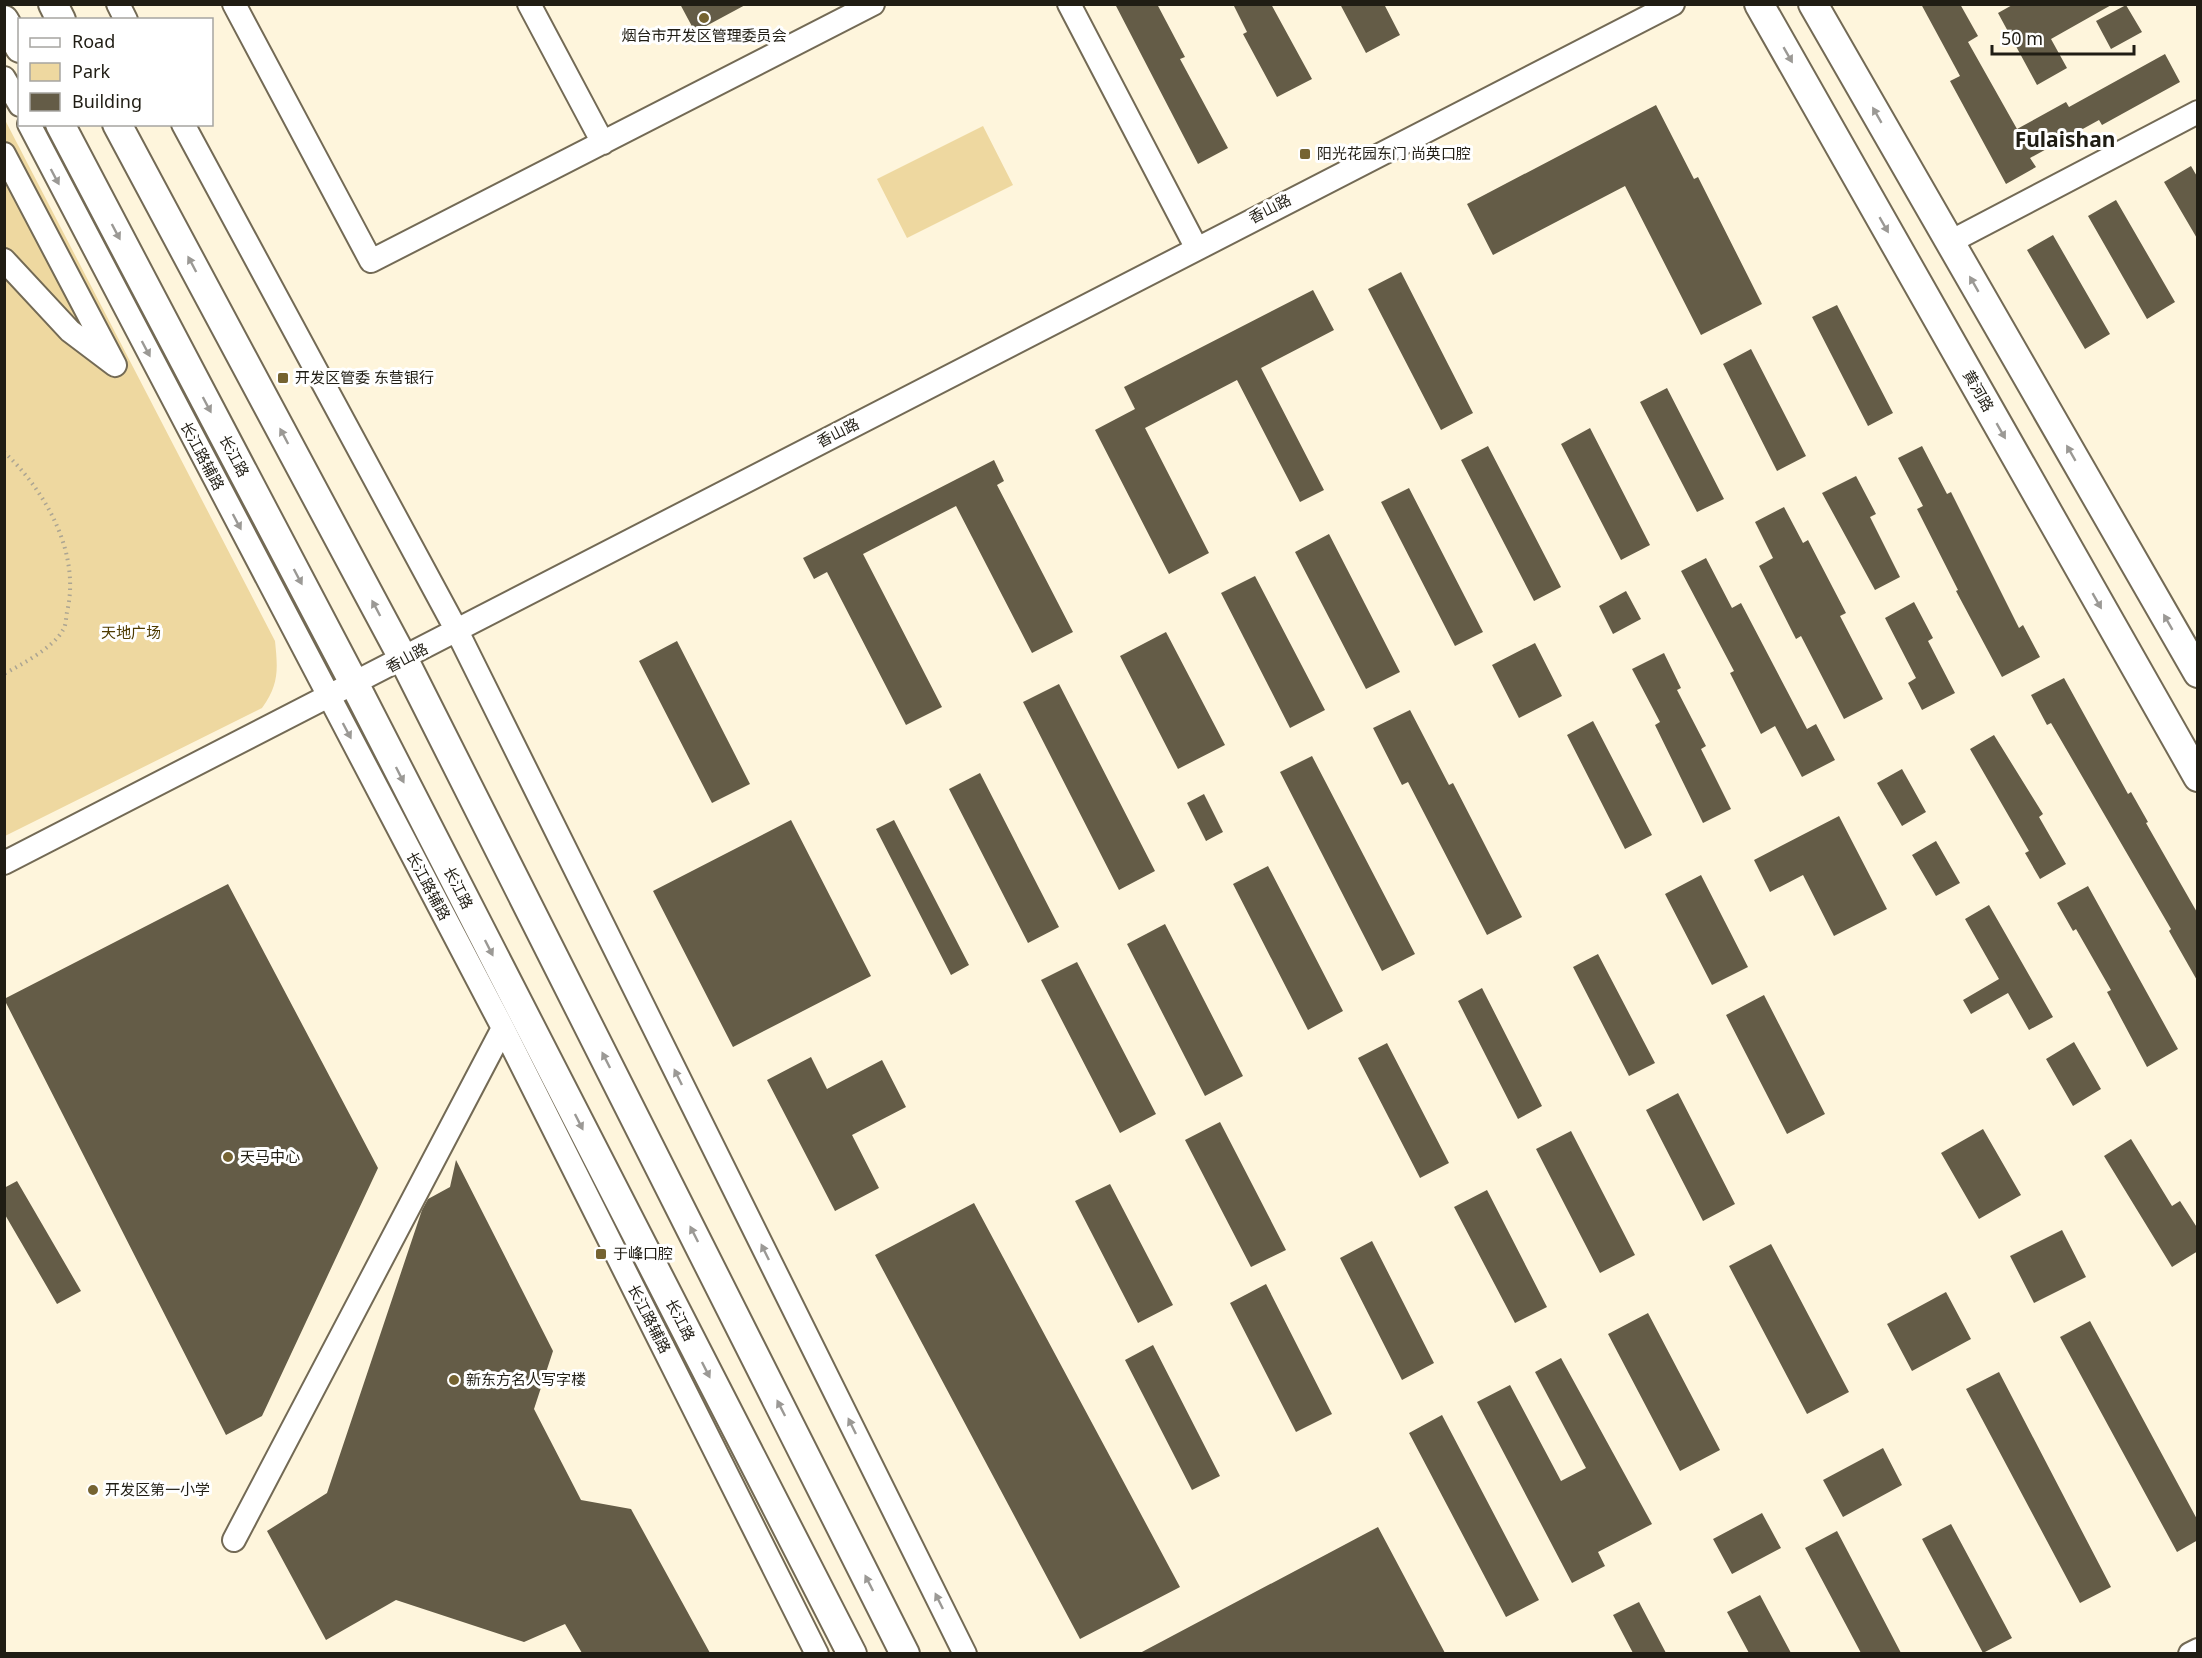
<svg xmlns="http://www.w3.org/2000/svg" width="2202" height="1658" viewBox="0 0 2202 1658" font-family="'Noto Sans','Noto Sans SC',sans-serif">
<rect width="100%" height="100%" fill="#fef5dc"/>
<path fill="#eed8a0" d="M4,118L275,641C278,670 279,684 262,708L5,836Z
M983,126L1013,185L907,238L877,179Z"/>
<path fill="#645c47" d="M680,4H747L695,32Z
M1115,4H1157L1185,57L1180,59L1228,148L1198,164Z
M1233,4H1271L1312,79L1277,97L1243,34L1247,32Z
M1340,4H1384L1400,35L1366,53Z
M1921,4H1960L1978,36L1968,42L2017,129L2066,102L2069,107L2165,54L2180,82L2102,125L2099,120L2030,158L2036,167L2006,184L1950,81L1960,76Z
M2014,4H2113L2051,39L2067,68L2037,85L1998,13Z
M2126,5L2142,32L2111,49L2096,21Z
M1656,105L1694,179L1698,177L1762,304L1701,335L1625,186L1493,255L1467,204Z
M2191,166L2198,178V240L2164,182Z
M2116,200L2175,302L2147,319L2088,216Z
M2053,235L2110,334L2085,349L2027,250Z
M1401,272L1473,413L1441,430L1368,289Z
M1313,290L1334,330L1261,368L1324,490L1300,502L1237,380L1145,428L1209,553L1169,574L1095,430L1135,409L1124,387Z
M1837,305L1893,413L1868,426L1812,317Z
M1751,349L1806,456L1777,471L1723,364Z
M1667,388L1724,499L1697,512L1640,402Z
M1590,428L1650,545L1621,560L1561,444Z
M1488,446L1561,587L1534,601L1461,460Z
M1922,446L1947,494L1951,492L2019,628L2023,625L2040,657L2002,677L1956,591L1958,590L1917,509L1923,506L1898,458Z
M994,460L1004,481L997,485L1073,632L1032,653L956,506L863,554L942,707L906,725L827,572L814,579L803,558Z
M1856,476L1876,514L1870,517L1900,577L1875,590L1822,493Z
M1409,488L1483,632L1455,646L1381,502Z
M1784,507L1803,543L1808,540L1846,613L1840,616L1883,699L1844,719L1801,636L1796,639L1759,566L1773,558L1755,522Z
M1329,534L1400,672L1366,689L1295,552Z
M1706,558L1732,608L1741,603L1807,729L1816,724L1835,760L1802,777L1775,726L1761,734L1730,673L1734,671L1681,571Z
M1255,576L1325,710L1290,728L1221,593Z
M1626,591L1641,619L1613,634L1599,606Z
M1914,602L1933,638L1928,641L1955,693L1922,710L1908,683L1916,678L1885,618Z
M1166,632L1225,745L1178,769L1120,656Z
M677,641L750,784L712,803L639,661Z
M1535,643L1562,696L1519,718L1492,665Z
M1664,653L1681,688L1677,690L1706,746L1701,749L1731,809L1703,823L1655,725L1660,722L1632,669Z
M2064,678L2128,794L2131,792L2148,822L2146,823L2198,914V982L2169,931L2171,929L2051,723L2047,725L2031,695Z
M1059,684L1155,871L1119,890L1023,702Z
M1410,710L1449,785L1453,783L1522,917L1487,935L1408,782L1402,785L1373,728Z
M1593,721L1652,835L1625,849L1567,735Z
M1994,735L2043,814L2039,817L2066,864L2040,879L2025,853L2029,851L1970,749Z
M1312,756L1415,954L1382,971L1280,772Z
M1902,769L1926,812L1902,826L1877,783Z
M980,773L1059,927L1028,943L949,789Z
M1204,794L1223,832L1206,841L1187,803Z
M1839,816L1887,909L1834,936L1803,875L1770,892L1754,860Z
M791,820L871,976L733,1047L653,891Z
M894,820L969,965L951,975L876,829Z
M1936,841L1960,883L1936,896L1912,855Z
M1268,866L1343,1011L1308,1030L1233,884Z
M1701,875L1748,967L1712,985L1665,894Z
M228,884L378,1168L262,1416L226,1435L4,999Z
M2088,886L2178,1049L2147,1067L2107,992L2111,990L2076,929L2073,931L2057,903Z
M1989,905L2053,1017L2029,1030L2008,993L1971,1014L1963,1000L1999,979L1965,919Z
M1165,924L1243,1076L1205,1096L1127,944Z
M1598,954L1655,1063L1629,1076L1573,967Z
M1077,962L1156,1114L1120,1133L1041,980Z
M1482,988L1542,1106L1518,1119L1458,1001Z
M1764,995L1825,1114L1787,1134L1726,1015Z
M2074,1042L2101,1089L2073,1106L2046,1059Z
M1387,1043L1449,1163L1420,1178L1358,1058Z
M811,1057L827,1089L882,1060L906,1107L852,1135L879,1188L835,1211L767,1080Z
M1678,1093L1735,1204L1703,1221L1646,1110Z
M1220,1122L1286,1250L1251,1267L1185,1140Z
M1983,1129L2021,1195L1979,1219L1941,1153Z
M1571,1131L1635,1255L1600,1273L1536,1149Z
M2131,1139L2172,1206L2180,1201L2198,1229V1251L2172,1267L2104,1156Z
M456,1160L553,1351L534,1409L581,1500L631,1509L710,1653H582L565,1624L524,1642L396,1600L326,1640L267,1531L327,1493L422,1210L428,1199L450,1187Z
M17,1181L81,1291L57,1304L4,1213V1188Z
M1110,1184L1173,1305L1138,1323L1075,1201Z
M1487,1190L1547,1307L1515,1323L1454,1207Z
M974,1203L1180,1587L1080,1639L875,1255Z
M2062,1230L2086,1277L2034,1303L2010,1256Z
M1372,1241L1434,1363L1402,1380L1340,1258Z
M1771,1244L1849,1392L1807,1414L1729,1266Z
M1266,1284L1332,1414L1296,1432L1230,1303Z
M1946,1292L1971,1339L1912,1371L1887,1324Z
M1648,1313L1720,1450L1680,1471L1608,1334Z
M2090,1321L2198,1521V1540L2177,1552L2060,1337Z
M1153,1345L1220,1476L1192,1490L1125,1360Z
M1561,1358L1652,1524L1598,1552L1605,1566L1572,1583L1477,1402L1510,1385L1561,1481L1586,1468L1535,1372Z
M1999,1372L2111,1587L2080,1603L1966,1389Z
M1442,1415L1539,1600L1506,1617L1409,1433Z
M1883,1448L1902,1485L1843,1517L1823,1480Z
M1762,1513L1781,1548L1732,1574L1713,1539Z
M1951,1524L2012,1638L1983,1653L1922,1539Z
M1378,1527L1445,1653H1140Z
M1837,1531L1901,1653H1861L1805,1548Z
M1760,1595L1791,1653H1749L1727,1612Z
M1639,1602L1666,1653H1633L1613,1615Z"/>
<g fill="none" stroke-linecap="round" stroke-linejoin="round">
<defs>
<path id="minor" d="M118,4L126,20
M234,4L371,261L873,4
M529,4L603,143
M1069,4L1196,247
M4,78L20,105
M29,124L503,1028L817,1654
M183,124L457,631L965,1654
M4,154L115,365L70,331L4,260
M1950,242L2198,112
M4,863C562,579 1115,288 1673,4
M234,1540L503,1028
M2190,1654L2198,1650"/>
<path id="major" d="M53,4L61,20
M1759,4L2198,777
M1813,4L2198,673
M4,20L20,48
M60,124L355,685L852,1654
M117,124L404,660L905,1654"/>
</defs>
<use href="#minor" stroke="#736a55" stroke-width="26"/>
<use href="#major" stroke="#736a55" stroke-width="32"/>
<path stroke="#aca592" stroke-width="4" stroke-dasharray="1.5 4.5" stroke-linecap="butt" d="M4,452C46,491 81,554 67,612C66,617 66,626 63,630C53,648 22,664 4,674"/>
<use href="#minor" stroke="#fff" stroke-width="22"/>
<use href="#major" stroke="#fff" stroke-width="28"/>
</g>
<defs><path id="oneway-solid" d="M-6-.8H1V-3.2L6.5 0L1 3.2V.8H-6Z" transform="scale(1.5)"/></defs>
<g fill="#9b9995">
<use href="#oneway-solid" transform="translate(1788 55) rotate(60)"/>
<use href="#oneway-solid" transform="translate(1877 115) rotate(-120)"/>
<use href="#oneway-solid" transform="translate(55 177) rotate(62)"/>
<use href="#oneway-solid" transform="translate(1884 225) rotate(60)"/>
<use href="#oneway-solid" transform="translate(116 232) rotate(62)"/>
<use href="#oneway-solid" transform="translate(192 264) rotate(-118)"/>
<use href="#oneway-solid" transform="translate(1974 284) rotate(-120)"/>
<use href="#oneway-solid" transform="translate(146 349) rotate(62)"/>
<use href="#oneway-solid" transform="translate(207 405) rotate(62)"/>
<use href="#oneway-solid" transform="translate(2001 431) rotate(60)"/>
<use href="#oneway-solid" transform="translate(284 436) rotate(-118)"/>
<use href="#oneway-solid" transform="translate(2071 453) rotate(-120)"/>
<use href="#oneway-solid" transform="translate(237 522) rotate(62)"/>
<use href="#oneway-solid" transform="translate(298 577) rotate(62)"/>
<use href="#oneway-solid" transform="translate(2097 601) rotate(60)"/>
<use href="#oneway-solid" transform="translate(376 608) rotate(-118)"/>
<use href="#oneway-solid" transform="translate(2168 622) rotate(-120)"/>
<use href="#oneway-solid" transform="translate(347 731) rotate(62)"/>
<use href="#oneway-solid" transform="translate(400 775) rotate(63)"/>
<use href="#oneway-solid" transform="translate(489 948) rotate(63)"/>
<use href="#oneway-solid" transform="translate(606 1060) rotate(-117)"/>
<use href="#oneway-solid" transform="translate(678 1077) rotate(-116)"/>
<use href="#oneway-solid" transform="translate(579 1122) rotate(63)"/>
<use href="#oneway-solid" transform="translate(694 1234) rotate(-117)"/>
<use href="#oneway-solid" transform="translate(765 1252) rotate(-116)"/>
<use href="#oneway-solid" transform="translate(706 1370) rotate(63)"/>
<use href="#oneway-solid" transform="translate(781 1408) rotate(-117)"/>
<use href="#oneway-solid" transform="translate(852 1426) rotate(-116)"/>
<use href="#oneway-solid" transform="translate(869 1583) rotate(-117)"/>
<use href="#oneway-solid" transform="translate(939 1601) rotate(-116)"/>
</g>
<g fill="#756331" stroke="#fff" stroke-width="2">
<circle cx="704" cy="18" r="6"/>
<rect x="1299" y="148" width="12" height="12" rx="3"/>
<rect x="277" y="372" width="12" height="12" rx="3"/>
<circle cx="228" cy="1157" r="6"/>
<rect x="595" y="1248" width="12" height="12" rx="3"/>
<circle cx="454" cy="1380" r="6"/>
<circle cx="93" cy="1490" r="6"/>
</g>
<g text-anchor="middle" stroke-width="6" stroke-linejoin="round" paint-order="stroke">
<g font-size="15" fill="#201d14" stroke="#fff" text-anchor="start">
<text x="704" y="41" text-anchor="middle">烟台市开发区管理委员会</text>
<text x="1317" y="159">阳光花园东门 尚英口腔</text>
<text x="295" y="383">开发区管委 东营银行</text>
<text x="240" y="1162">天马中心</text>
<text x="613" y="1259">于峰口腔</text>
<text x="466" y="1385">新东方名人写字楼</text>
<text x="105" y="1495">开发区第一小学</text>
</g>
<g font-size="15" fill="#201d14" stroke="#fff">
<text transform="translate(1270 209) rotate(-27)" y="5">香山路</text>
<text transform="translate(1978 391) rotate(60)" y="5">黄河路</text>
<text transform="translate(838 433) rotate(-27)" y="5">香山路</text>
<text transform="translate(202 456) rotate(62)" y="5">长江路辅路</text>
<text transform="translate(234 456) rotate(62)" y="5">长江路</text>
<text transform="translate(407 658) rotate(-28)" y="5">香山路</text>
<text transform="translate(428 886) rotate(62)" y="5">长江路辅路</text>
<text transform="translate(458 888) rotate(63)" y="5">长江路</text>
<text transform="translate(649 1319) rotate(63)" y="5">长江路辅路</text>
<text transform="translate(680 1320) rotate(63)" y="5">长江路</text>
</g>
<g font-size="15" fill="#4e3b00" stroke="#fff">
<text x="131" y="638">天地广场</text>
</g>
<g font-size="21" font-weight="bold" fill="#201d14" stroke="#fff">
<text x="2065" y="147">Fulaishan</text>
</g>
</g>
<rect width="2202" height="1658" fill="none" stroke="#201d14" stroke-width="12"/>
<rect x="18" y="18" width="195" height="108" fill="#ffffff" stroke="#a6a5a1" stroke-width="1.5"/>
<rect x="30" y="38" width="30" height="9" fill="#ffffff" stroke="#a6a5a1" stroke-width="1.5"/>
<text x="72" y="48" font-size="18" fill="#201d14">Road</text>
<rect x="30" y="63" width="30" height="18" fill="#eed8a0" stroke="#a6a5a1" stroke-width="1.5"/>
<text x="72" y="78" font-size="18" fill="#201d14">Park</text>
<rect x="30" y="93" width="30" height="18" fill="#645c47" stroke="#a6a5a1" stroke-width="1.5"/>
<text x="72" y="108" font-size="18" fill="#201d14">Building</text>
<path d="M1992 45v9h142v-9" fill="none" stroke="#201d14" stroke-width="3"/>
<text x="2001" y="45" font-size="18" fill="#201d14" stroke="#ffffff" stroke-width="4.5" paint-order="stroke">50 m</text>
</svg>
